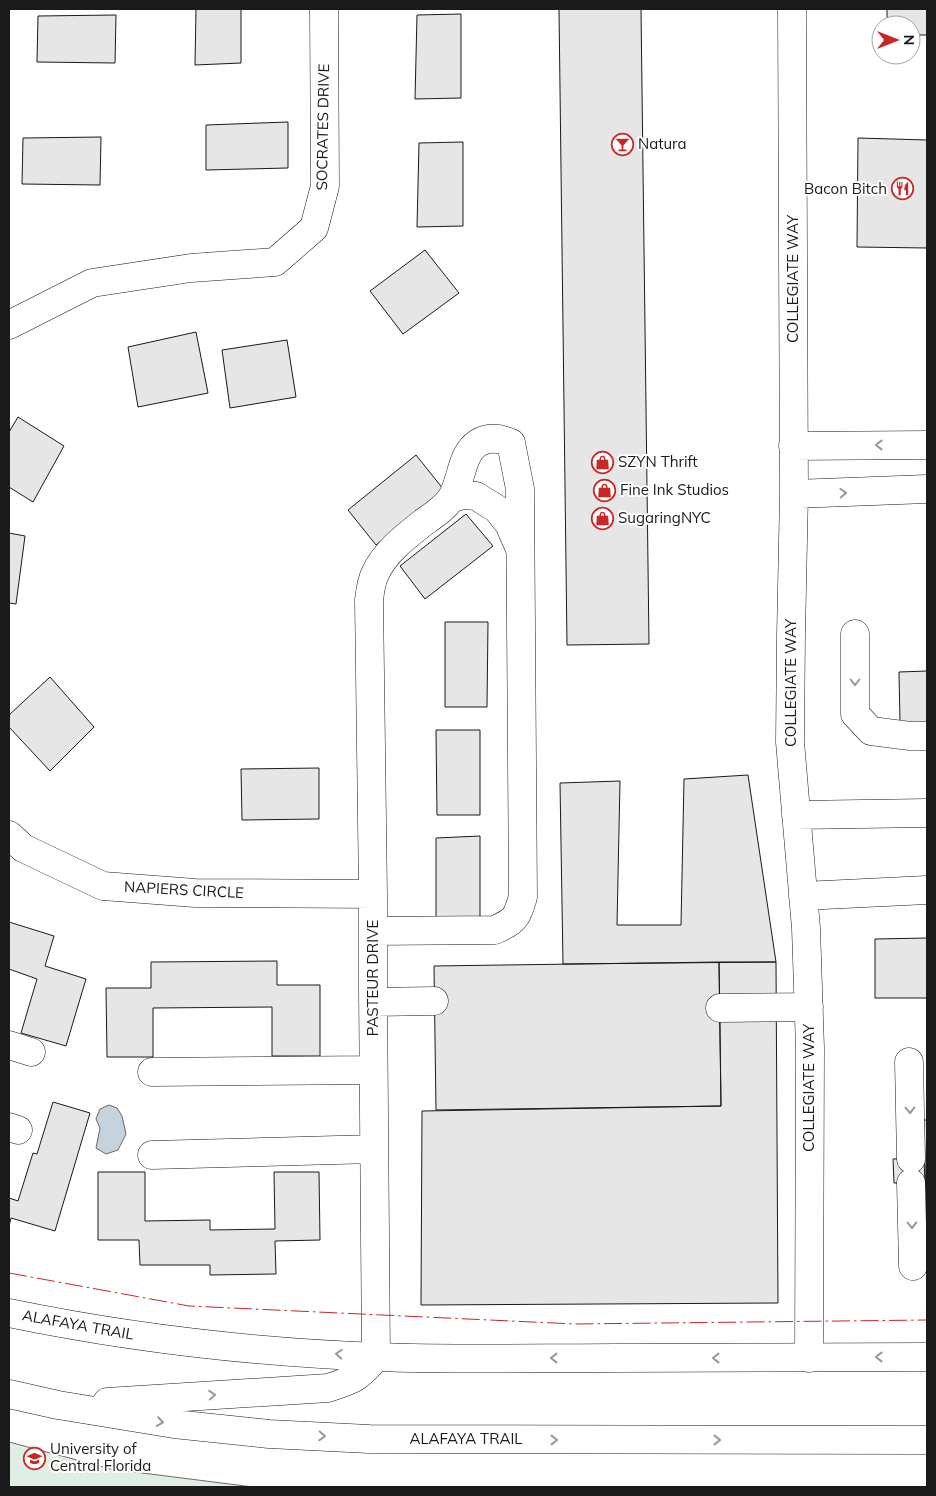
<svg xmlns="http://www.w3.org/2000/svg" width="936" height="1496" viewBox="0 0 936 1496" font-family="Mulish,sans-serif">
<rect width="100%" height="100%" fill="#fff"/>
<path fill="#e0efe3" stroke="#6a6a6a" d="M9,1442L111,1469L253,1487H9Z"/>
<path fill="#c6d2dc" stroke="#6a6a6a" d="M109,1105L117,1108L122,1116L126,1134L118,1150L106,1154L96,1148L100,1128L96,1119L100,1109Z"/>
<path fill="#e6e6e6" stroke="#1a1a1a" d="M196,9H241V63L195,65Z
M559,9H641L649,644L567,645Z
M887,9H927V35H911V25H887Z
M461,14V98L415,99L417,15Z
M116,15L115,63L37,62L38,16Z
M288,122V168L206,170V125Z
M101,137L100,185L22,184L23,138Z
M858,138L927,140V248L857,247Z
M463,142V226L417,227L419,143Z
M425,250L459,293L403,334L370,291Z
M196,332L208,393L138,407L128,347Z
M287,340L296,397L230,408L222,350Z
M18,417L64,446L33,502L9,487V432Z
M416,455L444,490L376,545L348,510Z
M466,514L493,546L425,599L400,566Z
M9,533L25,536L16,604L9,603Z
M445,622H488L487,707H445Z
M927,671V723H900L899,672Z
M50,677L94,727L50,771L9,727V715Z
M436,730H480V815H437Z
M319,768V819L242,820L241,769Z
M748,775L776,962L563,964L560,783L620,781L617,925H681L684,779Z
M480,836V921H436V838Z
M9,922L54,936L45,966L86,979L66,1046L21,1033L37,979L9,969Z
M927,938V998H875V939Z
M277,961V985H320V1056H272V1007L153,1008V1057H107L106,988H151V962Z
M719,962L721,1106L436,1110L434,966Z
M719,962H776L778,1303L421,1305L422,1111L721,1106Z
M53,1102L90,1113L55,1231L11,1218L9,1226V1198L18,1201L33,1153L37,1154Z
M924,1120H927V1207H926Z
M924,1158L925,1183H894L893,1159Z
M98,1172H145V1221L210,1220V1230L275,1229L274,1172H319L320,1240L275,1241L276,1274L210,1275V1265H140L139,1240H98Z"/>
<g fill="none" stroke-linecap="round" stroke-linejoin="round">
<defs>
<path id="minor" d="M792,9L794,494L791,635L790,742L806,928L810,1048L809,1358
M9,325L92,283L191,268L275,262L314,228L325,186L324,9
M793,446L927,445
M794,494L927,489
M452,498L464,495L476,496L497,509L509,524L519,547
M855,634V714L871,731L910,736H927
M796,815L927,813
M9,835L23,848L103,886L195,893L373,894
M803,896L927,890
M373,931L495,930C516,920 516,919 523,897L520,489L511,443C500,438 489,436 478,443C461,454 462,480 452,497C446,507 434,515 424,522C406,536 384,553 375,574C371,582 370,592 369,600L373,894V991L376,1357
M373,1002L434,1001
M720,1008L809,1007
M9,1045L31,1052
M909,1062L911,1159
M152,1072L373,1070
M9,1127L18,1130
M152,1155L374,1149
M911,1183L913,1266"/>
<path id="major" d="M9,1313C130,1338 253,1352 376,1357C456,1360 537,1358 617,1358C720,1358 824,1357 927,1357
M9,1394L58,1405L174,1424L269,1434L369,1439L927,1440
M107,1402L328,1388C353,1380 359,1378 376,1357"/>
</defs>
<use href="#minor" stroke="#1a1a1a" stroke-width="29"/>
<use href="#major" stroke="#1a1a1a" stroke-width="29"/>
<use href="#minor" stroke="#fff" stroke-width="28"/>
<use href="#major" stroke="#fff" stroke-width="28"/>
<path stroke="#c62828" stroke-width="1" stroke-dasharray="18 4 2.5 4" stroke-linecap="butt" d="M9,1273L189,1306L575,1324L927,1320"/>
</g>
<defs><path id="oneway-chevron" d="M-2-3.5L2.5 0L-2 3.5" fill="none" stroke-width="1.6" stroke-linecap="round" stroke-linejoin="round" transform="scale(1.25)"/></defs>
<g stroke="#989898">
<use href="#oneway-chevron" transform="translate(879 445) rotate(180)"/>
<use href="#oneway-chevron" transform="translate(843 493) rotate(-2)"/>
<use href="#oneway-chevron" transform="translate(855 682) rotate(90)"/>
<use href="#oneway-chevron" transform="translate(910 1110) rotate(89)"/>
<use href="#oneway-chevron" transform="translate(912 1225) rotate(89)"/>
<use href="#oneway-chevron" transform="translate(339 1354) rotate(-176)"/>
<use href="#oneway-chevron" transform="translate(879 1357) rotate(180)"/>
<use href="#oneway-chevron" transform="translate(554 1358) rotate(180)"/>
<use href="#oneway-chevron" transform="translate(716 1358) rotate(180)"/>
<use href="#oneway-chevron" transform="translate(212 1395) rotate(-4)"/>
<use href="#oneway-chevron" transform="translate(160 1422) rotate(9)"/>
<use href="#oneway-chevron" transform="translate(322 1436) rotate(3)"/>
<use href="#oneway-chevron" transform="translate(554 1440)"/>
<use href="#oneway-chevron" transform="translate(717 1440)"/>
</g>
<defs>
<symbol id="bar-ring" viewBox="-11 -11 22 22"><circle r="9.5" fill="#fff" stroke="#c62828" stroke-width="1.5"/><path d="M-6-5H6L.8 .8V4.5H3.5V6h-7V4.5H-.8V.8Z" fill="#c62828"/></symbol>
<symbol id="restaurant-ring" viewBox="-11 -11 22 22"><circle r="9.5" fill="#fff" stroke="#c62828" stroke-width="1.5"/><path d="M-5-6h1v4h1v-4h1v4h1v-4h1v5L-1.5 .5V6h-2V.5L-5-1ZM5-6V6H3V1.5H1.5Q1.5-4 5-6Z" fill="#c62828"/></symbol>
<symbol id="shop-ring" viewBox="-11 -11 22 22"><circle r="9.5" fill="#fff" stroke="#c62828" stroke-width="1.5"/><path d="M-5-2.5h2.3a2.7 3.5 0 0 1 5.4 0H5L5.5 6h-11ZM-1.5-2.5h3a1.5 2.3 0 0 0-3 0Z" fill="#c62828"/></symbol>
<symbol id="university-ring" viewBox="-11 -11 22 22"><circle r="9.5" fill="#fff" stroke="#c62828" stroke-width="1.5"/><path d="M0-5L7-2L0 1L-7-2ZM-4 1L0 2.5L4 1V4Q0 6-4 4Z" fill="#c62828"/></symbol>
</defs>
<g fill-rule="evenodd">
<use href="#bar-ring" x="610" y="132" width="25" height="25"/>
<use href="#restaurant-ring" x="890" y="176" width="25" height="25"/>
<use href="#shop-ring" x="590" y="450" width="25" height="25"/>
<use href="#shop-ring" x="592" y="478" width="25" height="25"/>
<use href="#shop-ring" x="590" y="506" width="25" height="25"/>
<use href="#university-ring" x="22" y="1446" width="25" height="25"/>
</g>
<g text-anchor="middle" stroke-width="4" stroke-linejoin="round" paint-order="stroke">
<g font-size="15" fill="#1a1a1a" stroke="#fff">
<text transform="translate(323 127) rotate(-89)" y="5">SOCRATES DRIVE</text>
<text transform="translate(793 279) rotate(-90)" y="5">COLLEGIATE WAY</text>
<text transform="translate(791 683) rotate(-90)" y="5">COLLEGIATE WAY</text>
<text transform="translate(184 890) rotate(3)" y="5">NAPIERS CIRCLE</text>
<text transform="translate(373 978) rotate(-90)" y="5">PASTEUR DRIVE</text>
<text transform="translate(809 1088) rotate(-90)" y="5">COLLEGIATE WAY</text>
<text transform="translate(78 1325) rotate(10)" y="5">ALAFAYA TRAIL</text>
<text x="466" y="1444">ALAFAYA TRAIL</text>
</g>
<g font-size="15" fill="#1a1a1a" stroke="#fff" text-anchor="start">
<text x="638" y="149">Natura</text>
<text x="887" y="194" text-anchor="end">Bacon Bitch</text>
<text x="618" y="467">SZYN Thrift</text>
<text x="620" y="495">Fine Ink Studios</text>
<text x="618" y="523">SugaringNYC</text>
<text x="50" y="1454">University of<tspan x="50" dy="17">Central Florida</tspan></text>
</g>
</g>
<rect width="936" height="1496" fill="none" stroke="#1a1a1a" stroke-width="20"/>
<g transform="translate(896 40) rotate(90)"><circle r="24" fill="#ffffff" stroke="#a3a3a3"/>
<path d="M0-4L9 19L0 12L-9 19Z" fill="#c62828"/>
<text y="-8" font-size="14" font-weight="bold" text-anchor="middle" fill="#1a1a1a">N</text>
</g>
</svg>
